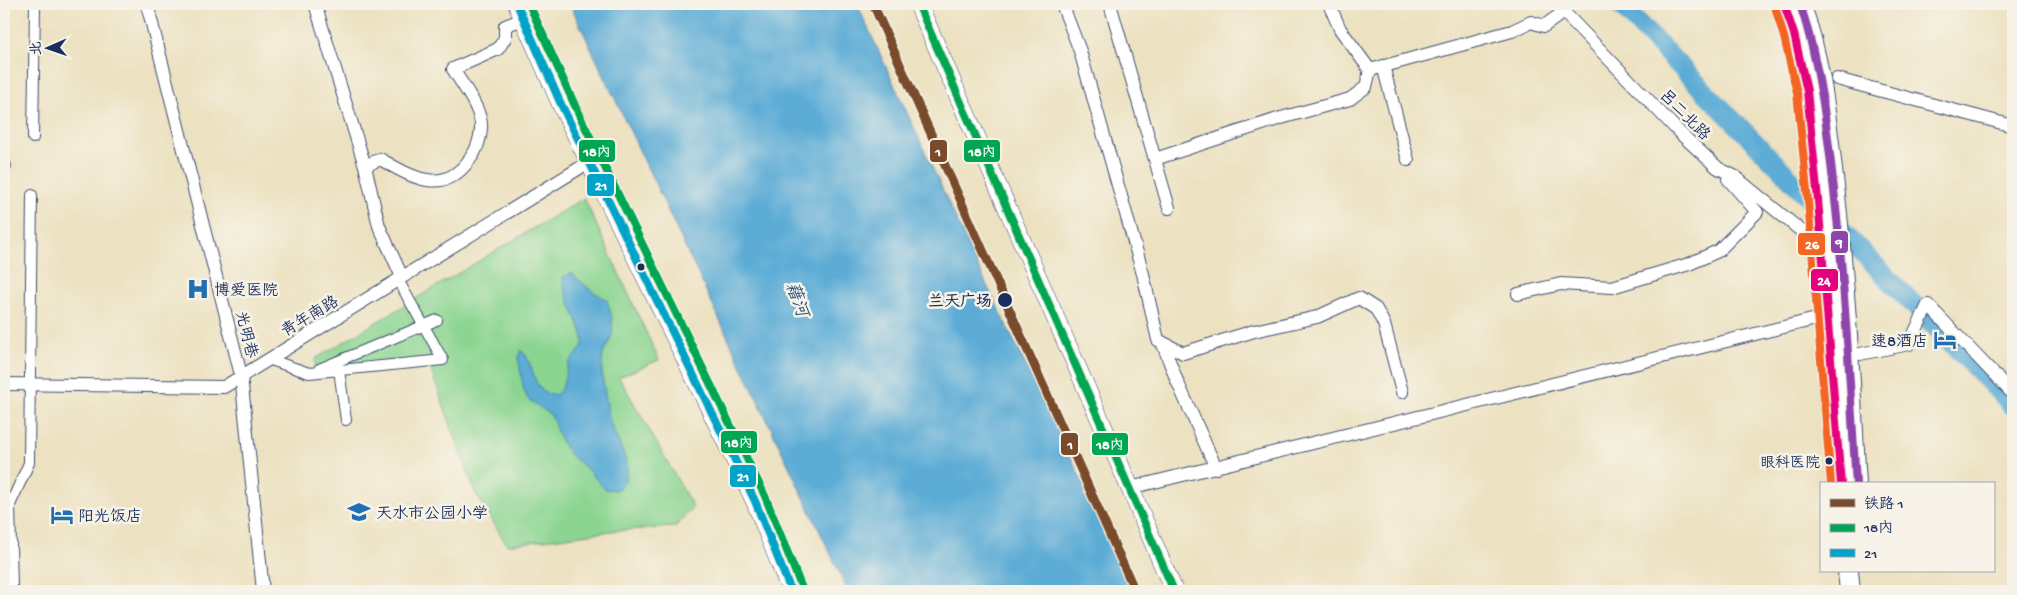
<svg xmlns="http://www.w3.org/2000/svg" width="2017" height="595" viewBox="0 0 2017 595" font-family="'Gochi Hand','LXGW WenKai TC',sans-serif">
<rect width="100%" height="100%" fill="#f7f3e8"/>
<filter id="ink" filterUnits="userSpaceOnUse"><feTurbulence type="fractalNoise" baseFrequency=".02" numOctaves="2"/><feDisplacementMap in="SourceGraphic" scale="10" xChannelSelector="R" yChannelSelector="G"/><feConvolveMatrix kernelMatrix="1 2 1 2 8 2 1 2 1" color-interpolation-filters="sRGB"/></filter>
<filter id="wash" filterUnits="userSpaceOnUse"><feTurbulence type="fractalNoise" baseFrequency=".0096" numOctaves="4" result="noise"/><feDisplacementMap in="SourceGraphic" scale="20" xChannelSelector="R" yChannelSelector="G"/><feGaussianBlur stdDeviation="1.12" result="paint"/><feColorMatrix in="noise" values="0 0 0 0 0 0 0 0 0 0 0 0 0 0 0 0 0 1.4 0 .05"/><feComposite in="paint" operator="in"/></filter>
<g filter="url(#wash)">
<rect width="100%" height="100%" fill="#ece1c0"/>
<path fill="#8bd591" stroke="#538278" d="M584,198L659,360L619,377L693,507L675,527L611,531L507,545L476,494L427,360L315,371V359Z"/>
<path fill="#5bacd6" stroke="#3b6e9a" d="M570,4H857L981,273L1079,474L1131,591H848Z
M571,273L592,291L607,300C611,312 615,327 611,338C609,344 604,349 603,355C599,374 607,398 609,417C613,440 643,471 616,490L605,489L584,466L570,455L560,439L551,415L528,399L524,391L518,358L521,350C537,364 530,395 556,395C566,386 564,374 569,363C573,355 581,353 583,344C586,331 563,298 563,277Z"/>
<g fill="none" stroke-linecap="round" stroke-linejoin="round">
<path stroke="#5bacd6" stroke-width="20" d="M1619,4L2013,406"/>
</g>
</g>
<g filter="url(#ink)">
<g fill="none" stroke-linecap="round" stroke-linejoin="round">
<defs>
<path id="pedestrian" d="M33,138L35,4
M268,359L309,373L443,360L398,280
M319,369L437,320
M339,370L346,420
M12,588L10,505L29,463L32,195"/>
<path id="minor" d="M147,4L241,375L263,591
M315,4L365,166L380,159C412,177 443,197 470,159C477,150 482,135 481,123C478,104 463,86 453,69L498,49L505,38V26L523,19
M1062,4L1080,51L1143,274L1158,340L1183,353L1254,331L1317,317L1359,298L1376,309L1384,324L1402,392
M1110,4L1169,208
M1329,4L1340,29L1370,70
M1556,4L1681,134L1718,168L1734,176L1805,234
M1383,66L1408,160
M1837,79L2013,126
M1155,159L1281,118L1350,99L1366,87L1370,70L1512,31L1531,22L1544,26L1564,12
M4,166H5
M365,166L379,226L402,277
M1518,294L1561,284L1612,287L1689,264L1718,251L1757,212L1728,179
M1162,342L1177,381L1216,468
M1860,354L1909,344L1928,305L2013,394
M4,384L224,387L599,156
M1130,488L1812,320"/>
<path id="secondary" d="M517,4L560,102L755,501L791,591
M918,4L1130,488L1174,591"/>
<path id="primary" d="M1784,4L1794,34L1807,91L1818,200L1841,484
M1800,4C1821,60 1826,119 1833,178C1845,280 1850,382 1856,484
M1848,571L1850,591"/>
</defs>
<use href="#pedestrian" stroke="#3a4a6d" stroke-width="12"/>
<use href="#minor" stroke="#3a4a6d" stroke-width="14"/>
<use href="#secondary" stroke="#3a4a6d" stroke-width="19"/>
<use href="#primary" stroke="#3a4a6d" stroke-width="22"/>
<use href="#pedestrian" stroke="#fff" stroke-width="10"/>
<use href="#minor" stroke="#fff" stroke-width="12"/>
<use href="#secondary" stroke="#fff" stroke-width="18"/>
<use href="#primary" stroke="#fff" stroke-width="20"/>
<defs>
<path id="bus-1" d="M529,4L577,110L765,496L803,591
M918,4L1174,591"/>
<path id="bus-2" d="M517,4L560,102L755,501L791,591"/>
<path id="bus-3" d="M1800,4C1820,64 1827,127 1834,190C1845,287 1850,386 1856,484"/>
<path id="bus-4" d="M1784,4L1794,34L1807,91L1818,200L1841,484"/>
<path id="bus-5" d="M1775,7L1784,37L1797,93L1808,201L1831,484"/>
</defs>
<use href="#bus-1" stroke="#f7f3e8" stroke-width="11"/>
<use href="#bus-2" stroke="#f7f3e8" stroke-width="11"/>
<use href="#bus-3" stroke="#f7f3e8" stroke-width="11"/>
<use href="#bus-4" stroke="#f7f3e8" stroke-width="11"/>
<use href="#bus-5" stroke="#f7f3e8" stroke-width="11"/>
<use href="#bus-1" stroke="#00a651" stroke-width="8"/>
<use href="#bus-2" stroke="#01a3c8" stroke-width="8"/>
<use href="#bus-3" stroke="#8e44ad" stroke-width="8"/>
<use href="#bus-4" stroke="#e5007d" stroke-width="8"/>
<use href="#bus-5" stroke="#f26522" stroke-width="8"/>
<defs>
<path id="rail-1" d="M873,4L1135,591"/>
</defs>
<use href="#rail-1" stroke="#f7f3e8" stroke-width="12"/>
<use href="#rail-1" stroke="#7a4b2a" stroke-width="9"/>
</g>
</g>
<defs>
<symbol id="hospital-bare" viewBox="-9 -9 18 18"><path d="M-5-5h3v3.5h4V-5h3V5h-3V1.5h-4V5h-3Z" fill="#1f6fb2" stroke="#f7f3e8" stroke-width="2.5" paint-order="stroke"/></symbol>
<symbol id="hotel-bare" viewBox="-9 -9 18 18"><path d="M-6-4.5h1.5V1H6V5H4.5V3h-9V5H-6ZM-4 0a1.8 1.8 0 1 1 3.6 0ZM.5 0V-2.5h3Q6-2.5 6 0Z" fill="#1f6fb2" stroke="#f7f3e8" stroke-width="2.5" paint-order="stroke"/></symbol>
<symbol id="school-bare" viewBox="-9 -9 18 18"><path d="M0-5L7-2L0 1L-7-2ZM-4 1L0 2.5L4 1V4Q0 6-4 4Z" fill="#1f6fb2" stroke="#f7f3e8" stroke-width="2.5" paint-order="stroke"/></symbol>
</defs>
<g fill-rule="evenodd">
<use href="#hospital-bare" x="182" y="273" width="32" height="32"/>
<use href="#hotel-bare" x="1929" y="324" width="32" height="32"/>
<use href="#school-bare" x="343" y="496" width="32" height="32"/>
<use href="#hotel-bare" x="46" y="499" width="32" height="32"/>
</g>
<g fill="#1b2f5e" stroke="#f7f3e8" stroke-width="2">
<circle cx="641" cy="267" r="4.5"/>
<circle cx="1005" cy="300" r="8"/>
<circle cx="1829" cy="461" r="4.5"/>
</g>
<g text-anchor="middle" stroke-width="5" stroke-linejoin="round" paint-order="stroke">
<g font-size="15" fill="#1b2f5e" stroke="#f7f3e8" text-anchor="end">
<text x="1820" y="467">眼科医院</text>
</g>
<g font-size="16" fill="#1b2f5e" stroke="#f7f3e8">
<text transform="translate(1686 114) rotate(45)" y="6">吕二北路</text>
<text transform="translate(309 315) rotate(-31)" y="6">青年南路</text>
<text transform="translate(248 334) rotate(76)" y="6">光明巷</text>
</g>
<g font-size="16" fill="#1b2f5e" stroke="#f7f3e8" text-anchor="start">
<text x="214" y="295">博爱医院</text>
<text x="1928" y="346" text-anchor="end">速8酒店</text>
<text x="376" y="518">天水市公园小学</text>
<text x="78" y="521">阳光饭店</text>
</g>
<g font-size="16" font-weight="bold" fill="#1b2f5e" stroke="#f7f3e8" text-anchor="end">
<text x="992" y="306">兰天广场</text>
</g>
<g font-size="18" font-style="italic" fill="#2e5482" stroke="#f7f3e8">
<text transform="translate(798 299) rotate(70)" y="6">藉河</text>
</g>
</g>
<g stroke="#f7f3e8" stroke-width="2">
<rect x="929" y="139" width="19" height="24" rx="5" fill="#7a4b2a"/>
<rect x="963" y="139" width="38" height="24" rx="5" fill="#00a651"/>
<rect x="578" y="139" width="38" height="24" rx="5" fill="#00a651"/>
<rect x="586" y="173" width="29" height="24" rx="5" fill="#01a3c8"/>
<rect x="1830" y="230" width="19" height="24" rx="5" fill="#8e44ad"/>
<rect x="1797" y="232" width="29" height="24" rx="5" fill="#f26522"/>
<rect x="1810" y="268" width="29" height="24" rx="5" fill="#e5007d"/>
<rect x="720" y="430" width="38" height="24" rx="5" fill="#00a651"/>
<rect x="1060" y="432" width="19" height="24" rx="5" fill="#7a4b2a"/>
<rect x="1091" y="432" width="38" height="24" rx="5" fill="#00a651"/>
<rect x="729" y="464" width="28" height="24" rx="5" fill="#01a3c8"/>
</g>
<g font-size="14" text-anchor="middle" font-weight="bold" fill="#fff">
<text x="938" y="156">1</text>
<text x="982" y="156">18内</text>
<text x="597" y="156">18内</text>
<text x="601" y="190">21</text>
<text x="1839" y="247">9</text>
<text x="1812" y="249">26</text>
<text x="1824" y="285">24</text>
<text x="739" y="447">18内</text>
<text x="1070" y="449">1</text>
<text x="1110" y="449">18内</text>
<text x="743" y="481">21</text>
</g>
<rect width="2017" height="595" fill="none" stroke="#f7f3e8" stroke-width="20"/>
<rect x="1820" y="482" width="175" height="90" fill="#f7f3e8" stroke="#9fa5b1"/>
<rect x="1830" y="499" width="25" height="8" fill="#7a4b2a" stroke="#9fa5b1"/>
<text x="1864" y="508" font-size="15" fill="#1b2f5e">铁路 1</text>
<rect x="1830" y="524" width="25" height="8" fill="#00a651" stroke="#9fa5b1"/>
<text x="1864" y="532" font-size="15" fill="#1b2f5e">18内</text>
<rect x="1830" y="549" width="25" height="8" fill="#01a3c8" stroke="#9fa5b1"/>
<text x="1864" y="558" font-size="15" fill="#1b2f5e">21</text>
<g transform="translate(48 48) rotate(268)" stroke="#f7f3e8" stroke-width="4" paint-order="stroke">
<path d="M0-4L9 19L0 12L-9 19Z" fill="#1b2f5e"/>
<text y="-8" font-size="14" font-weight="bold" text-anchor="middle" fill="#1b2f5e">北</text>
</g>
</svg>
